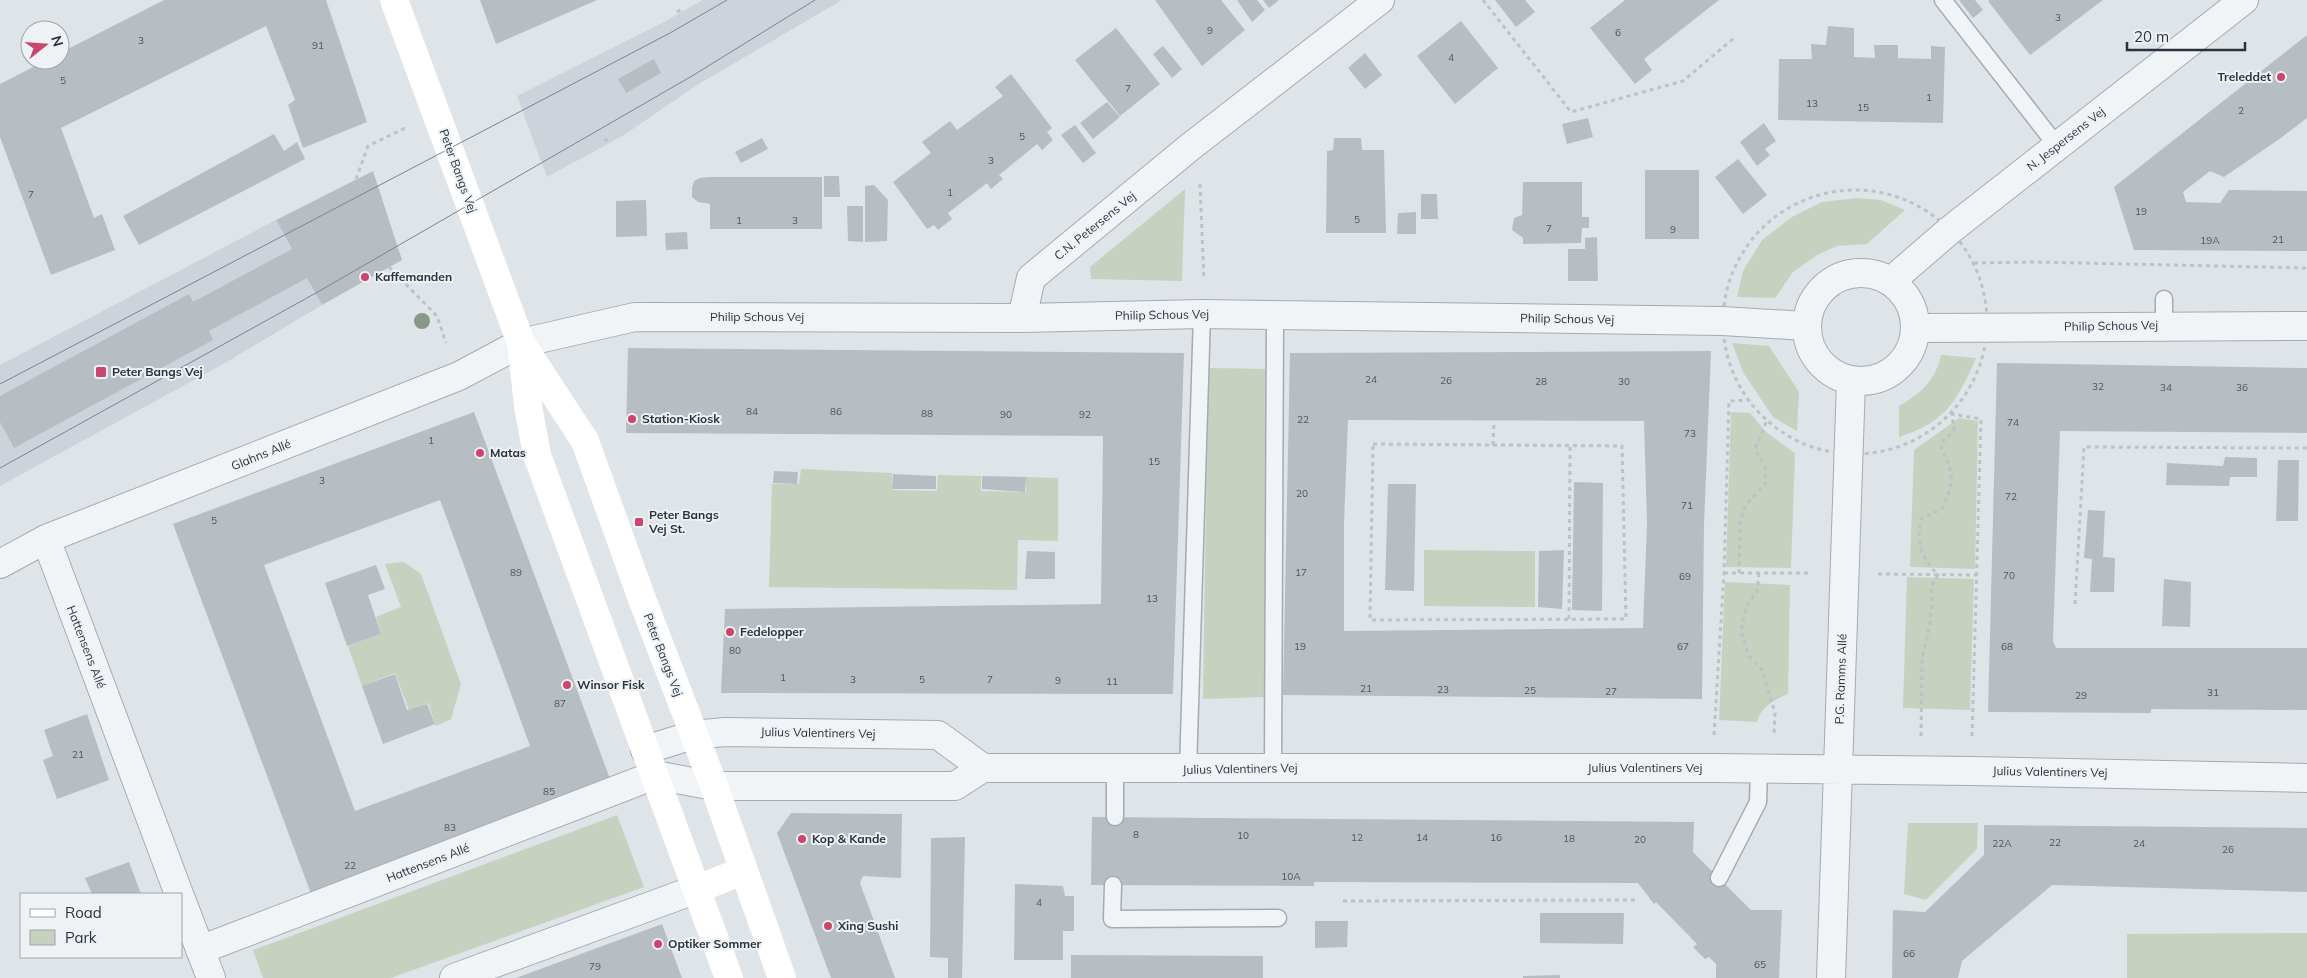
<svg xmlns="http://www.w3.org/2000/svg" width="2307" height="978" viewBox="0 0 2307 978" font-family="Mulish,sans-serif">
<rect width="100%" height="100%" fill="#dfe4e8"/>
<path fill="#cdd3da" d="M703,0H842L697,85L624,135L547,177L517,96L664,22Z
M276,220L322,305L225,363L0,486V365Z"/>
<path fill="#c7d1c0" d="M1185,189L1182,281L1091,279L1090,267Z
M1857,198L1881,200L1905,210L1867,244L1837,246L1817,255L1793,272L1775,298L1737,297L1743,271L1762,240L1792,217L1822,202Z
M1732,343L1769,346L1799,392L1797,431L1773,417L1743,372Z
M1941,355L1976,358C1957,401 1946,422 1899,437V406C1920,394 1936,380 1941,355Z
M1208,368L1268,369L1267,697L1203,699Z
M1731,412L1750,413L1766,432L1795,453L1791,568L1726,567Z
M1959,418L1978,421L1975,569L1910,567L1914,450Z
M801,469L892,473V490L937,491L938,475L981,476V491L1026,492V477L1058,478V541L1018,540L1017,590L769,587L772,484H799Z
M1424,550L1535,551V607L1424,606Z
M404,562L421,574L461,684L451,719L436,726L428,703L409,710L395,673L362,686L348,646L381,634L376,617L401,607L385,564Z
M1907,577L1974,579L1970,710L1903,708Z
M1725,582L1790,585L1788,694C1774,700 1762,706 1757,722L1719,720Z
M617,815L644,887L391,978H263L253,950Z
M1908,823H1978L1977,849L1926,900L1904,894Z
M2307,933V978H2127V934Z"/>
<path fill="#b6bec4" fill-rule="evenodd" d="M164,0H326L367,122L303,148L288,105L295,100L266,26L61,128L94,218L102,214L115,250L51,275L0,137V84L47,60H60V53Z
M480,0H597L496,44Z
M1155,0H1221L1245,30L1202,66Z
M1237,0H1257L1265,10L1252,22Z
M1263,0H1279L1269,8Z
M1495,0H1525L1535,12L1516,27Z
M1625,0H1719L1644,59L1652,70L1635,84L1590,28Z
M1959,0H1975L1983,10L1973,18Z
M1990,0H2103L2030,55L1988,1Z
M1461,21L1498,68L1455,104L1417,56Z
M1828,26L1854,28V57L1875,58L1874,45H1898V58L1931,59V46L1945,47L1943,123L1778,120L1779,59H1812L1811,44L1826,45Z
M1116,28L1160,84L1120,116L1075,60Z
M2307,35V118L2278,140L2224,177L2210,171L2183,192L2186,202L2220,203L2229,190L2307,191V251L2134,250L2114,187Z
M1163,46L1182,69L1172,78L1153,54Z
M1365,53L1382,75L1365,89L1348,68Z
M654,59L661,73L626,93L618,79Z
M1011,74L1052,128L1047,132L1053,140L1042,150L1037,144L999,175L1003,179L991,189L987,183L948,213L952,219L938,230L934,225L927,229L893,182L931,153L922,142L950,121L957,130L1003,96L995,87Z
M1107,102L1120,117L1093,139L1080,123Z
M1588,118L1593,137L1567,144L1562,124Z
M1764,123L1776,141L1765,149L1770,155L1757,166L1740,142Z
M1075,125L1096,153L1083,163L1061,135Z
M274,134L284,151L297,142L305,159L139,245L123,216Z
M762,138L768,149L741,163L735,152Z
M1334,138H1361L1362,150H1384L1386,233H1326L1327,151L1333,150Z
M1738,159L1767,195L1743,214L1715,177Z
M1645,170H1699V239H1645Z
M373,171L402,260L322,305L307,278L209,331L213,340L14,448L0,422V396L189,294L193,302L292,249L276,220Z
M824,176H839L840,197H824Z
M710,177H822V229H710V204L698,202L692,197V188L694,181L700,178Z
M1523,182H1582V217H1589V228H1582L1581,243L1523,244V238L1512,230L1514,218L1522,215Z
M874,185L888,200L887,241L865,242V186Z
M1421,194H1437L1438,219H1421Z
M646,200L647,236L616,237V201Z
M847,206H863V242L848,241Z
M1416,212V234H1397L1398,213Z
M687,232L688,249L666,250L665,233Z
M1597,237L1598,281H1568V249H1585V238Z
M628,348L1184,353L1173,694L721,693L725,609L1101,604L1103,436L626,433Z
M1711,351L1704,525L1702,699L1283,695L1290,353ZM1348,420L1644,421L1647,523L1643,628L1344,631V523Z
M1997,363L2307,368V433L2060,431L2053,641L2056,648H2307V710L2151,709V713L1988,712Z
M474,412L613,787L313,899L173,524ZM440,500L530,746L355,811L264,565Z
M2225,457L2257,458V477H2230L2229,486L2166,485L2167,463L2223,466Z
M2278,460H2299L2298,521H2276Z
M774,471L798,472L797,484L773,483Z
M893,474L936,476V489H892Z
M982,476L1026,477L1025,492L982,489Z
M1574,482L1603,483L1602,611L1572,610Z
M1388,484H1416L1414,591L1385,590Z
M2088,510L2105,511L2103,557L2115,558L2114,592H2090L2092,559L2084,558Z
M1564,550L1562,609L1538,607L1539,551Z
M1027,551L1055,552V579H1025Z
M376,565L385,589L368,595L381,634L347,646L325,583Z
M2164,579L2191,582L2190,627L2162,626Z
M395,674L407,710L427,704L435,724L383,744L362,686Z
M87,714L109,780L57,799L43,760L53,756L44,730Z
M791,813L902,814L901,878L863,876L860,883L895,978H831L777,833Z
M1092,817L1694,822L1693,852L1751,910H1782L1779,978H1716V964L1709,957L1705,959L1693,947L1697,944L1656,902L1654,904L1638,883L1314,882V886L1091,885Z
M1984,825L2307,828V892L2052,885L1962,961L1958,978H1892L1893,910L1925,912L1984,855Z
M965,837L962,978H948V958L930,957L931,838Z
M129,862L141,894H92L85,878Z
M1015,884L1063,886L1065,896H1074V931H1063V960H1014Z
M1540,913H1624L1623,944L1540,943Z
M1315,921H1348L1347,947L1315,948Z
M662,924L682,978H516Z
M1071,955L1263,956V978H1071Z
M1560,975V978H1523V976Z"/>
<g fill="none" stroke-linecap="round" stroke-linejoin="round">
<defs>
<path id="lane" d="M1943,0L2057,146
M2164,326V299
M1273,768L1275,316
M1188,770L1202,314
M1115,817V769
M1719,878L1758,802L1759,769
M1113,885L1112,919L1278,918"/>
<path id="street" d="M1807 327a54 54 0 1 1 108 0a54 54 0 1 1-108 0Z
M1891,281L1950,230L2244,0
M1022,318L1031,278L1190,147L1380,0
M1915,328L2307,326
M46,539L179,894
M0,564L46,539L459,376L521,343L635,317L1022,318L1202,314L1722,321L1806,326
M645,750L693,735L725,732L938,735L983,768
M181,899L211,978
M200,950L655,775L714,786H955L983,768H1713L1971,771L2307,778
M454,978L697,889
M1831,978L1851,381"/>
</defs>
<use href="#lane" stroke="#a4abb2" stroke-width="19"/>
<use href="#street" stroke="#a4abb2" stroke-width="30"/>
<path stroke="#bdc2c6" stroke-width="3" stroke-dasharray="4 4" stroke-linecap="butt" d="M1483,0L1571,112L1683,81L1734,38
M677,12L682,9
M604,141L608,139
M356,179L368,146L405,128
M1200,184L1204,280
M1723 322a132 132 0 1 1 264 0a132 132 0 1 1-264 0Z
M1974,263L2035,262L2307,268
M389,267L437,316L446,343
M1373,444L1622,446L1626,619L1370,620Z
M1493,445L1494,421
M1724,573H1811
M1739,573L1740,523L1745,506L1765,484V467L1755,449L1767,420
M1759,573L1757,591L1746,607L1741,631L1749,656L1762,670L1775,713L1774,735
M1878,574L1977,575
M2075,604L2084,447L2307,448
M1569,619L1570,446
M1714,735L1724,573L1729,401L1747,400
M1921,736L1922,660L1930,624L1932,599L1931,587L1938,575C1920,556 1917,544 1921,519L1942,509C1956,479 1953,473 1940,444L1954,431L1952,414L1981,419L1972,738
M1343,901L1635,900"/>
<use href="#lane" stroke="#f1f4f6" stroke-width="16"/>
<use href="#street" stroke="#f1f4f6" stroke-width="28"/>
<path stroke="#fff" stroke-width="28" d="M394,0L521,343L585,441L642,599L714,786L782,978
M522,349L528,406L537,455L729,978
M697,889L743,871"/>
<path stroke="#798591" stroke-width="1" d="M0,384L670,33L727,0
M0,468L316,293L692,76L815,0"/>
</g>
<circle fill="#899886" cx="422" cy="321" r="8"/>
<g fill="#cb466d" stroke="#eef2f5" stroke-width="2">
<circle cx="2281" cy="77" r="5"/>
<circle cx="365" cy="277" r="5"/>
<rect x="95" y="366" width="12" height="12" rx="2.5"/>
<circle cx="632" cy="419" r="5"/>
<circle cx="480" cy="453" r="5"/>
<rect x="634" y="517" width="10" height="10" rx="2.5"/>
<circle cx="730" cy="632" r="5"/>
<circle cx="567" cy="685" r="5"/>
<circle cx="802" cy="839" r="5"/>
<circle cx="828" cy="926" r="5"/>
<circle cx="658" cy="944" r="5"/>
</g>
<g text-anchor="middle" stroke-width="4" stroke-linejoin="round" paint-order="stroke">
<g font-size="10" fill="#4c5660">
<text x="2058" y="21">3</text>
<text x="1210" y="34">9</text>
<text x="1618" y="36">6</text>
<text x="141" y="44">3</text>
<text x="318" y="49">91</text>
<text x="1451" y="61">4</text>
<text x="63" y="84">5</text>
<text x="1128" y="92">7</text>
<text x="1929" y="101">1</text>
<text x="1812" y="107">13</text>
<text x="1863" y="111">15</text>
<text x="2241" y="114">2</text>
<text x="1022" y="140">5</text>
<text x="991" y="164">3</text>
<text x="950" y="196">1</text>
<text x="31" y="198">7</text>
<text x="2141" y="215">19</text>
<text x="1357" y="223">5</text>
<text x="739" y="224">1</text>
<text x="795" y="224">3</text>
<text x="1549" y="232">7</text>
<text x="1673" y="233">9</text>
<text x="2278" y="243">21</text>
<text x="2210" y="244">19A</text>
<text x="1371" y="383">24</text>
<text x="1446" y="384">26</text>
<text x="1541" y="385">28</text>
<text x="1624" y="385">30</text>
<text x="2098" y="390">32</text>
<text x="2166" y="391">34</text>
<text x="2242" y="391">36</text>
<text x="752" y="415">84</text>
<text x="836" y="415">86</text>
<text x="927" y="417">88</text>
<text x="1006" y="418">90</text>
<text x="1085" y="418">92</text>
<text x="1303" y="423">22</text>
<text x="2013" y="426">74</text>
<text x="1690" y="437">73</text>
<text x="431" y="444">1</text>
<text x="1154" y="465">15</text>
<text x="322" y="484">3</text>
<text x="1302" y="497">20</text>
<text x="2011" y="500">72</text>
<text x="1687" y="509">71</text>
<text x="214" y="524">5</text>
<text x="516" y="576">89</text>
<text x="1301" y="576">17</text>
<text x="2009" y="579">70</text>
<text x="1685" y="580">69</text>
<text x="1152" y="602">13</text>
<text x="1300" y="650">19</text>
<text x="1683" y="650">67</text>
<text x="2007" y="650">68</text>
<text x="735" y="654">80</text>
<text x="783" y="681">1</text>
<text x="853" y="683">3</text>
<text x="922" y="683">5</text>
<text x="990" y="683">7</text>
<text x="1058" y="684">9</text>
<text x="1112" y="685">11</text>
<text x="1366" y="692">21</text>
<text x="1443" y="693">23</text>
<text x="1530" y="694">25</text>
<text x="1611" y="695">27</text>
<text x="2213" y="696">31</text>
<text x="2081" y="699">29</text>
<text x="560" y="707">87</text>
<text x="78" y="758">21</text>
<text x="549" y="795">85</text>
<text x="450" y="831">83</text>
<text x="1136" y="838">8</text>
<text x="1243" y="839">10</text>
<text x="1357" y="841">12</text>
<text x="1422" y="841">14</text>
<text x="1496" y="841">16</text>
<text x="1569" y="842">18</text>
<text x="1640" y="843">20</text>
<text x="2055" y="846">22</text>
<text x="2002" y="847">22A</text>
<text x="2139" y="847">24</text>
<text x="2228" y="853">26</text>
<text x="350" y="869">22</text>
<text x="1291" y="880">10A</text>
<text x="1039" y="906">4</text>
<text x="1909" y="957">66</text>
<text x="1760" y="968">65</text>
<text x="595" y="970">79</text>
</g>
<g font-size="12" font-weight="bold" fill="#28333e" stroke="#eef2f5" text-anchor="start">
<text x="2271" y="81" text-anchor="end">Treleddet</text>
<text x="375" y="281">Kaffemanden</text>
<text x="112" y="376">Peter Bangs Vej</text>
<text x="642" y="423">Station-Kiosk</text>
<text x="490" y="457">Matas</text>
<text x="649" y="519">Peter Bangs<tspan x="649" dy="14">Vej St.</tspan></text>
<text x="740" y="636">Fedelopper</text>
<text x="577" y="689">Winsor Fisk</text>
<text x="812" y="843">Kop &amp; Kande</text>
<text x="838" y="930">Xing Sushi</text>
<text x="668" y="948">Optiker Sommer</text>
</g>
<g font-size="12" fill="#28333e" stroke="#eef2f5">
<text transform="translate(2066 139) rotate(-38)" y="4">N. Jespersens Vej</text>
<text transform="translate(458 171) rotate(70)" y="4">Peter Bangs Vej</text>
<text transform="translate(1095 226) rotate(-39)" y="4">C.N. Petersens Vej</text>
<text transform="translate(1162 315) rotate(-1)" y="4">Philip Schous Vej</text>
<text x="757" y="321">Philip Schous Vej</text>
<text transform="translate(1567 319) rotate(1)" y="4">Philip Schous Vej</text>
<text transform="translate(2111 326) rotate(-1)" y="4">Philip Schous Vej</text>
<text transform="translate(261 455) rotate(-22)" y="4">Glahns Allé</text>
<text transform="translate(86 647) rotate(69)" y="4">Hattensens Allé</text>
<text transform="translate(663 655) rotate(69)" y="4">Peter Bangs Vej</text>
<text transform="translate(1841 679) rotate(-88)" y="4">P.G. Ramms Allé</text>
<text transform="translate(818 733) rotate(1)" y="4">Julius Valentiners Vej</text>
<text x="1645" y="772">Julius Valentiners Vej</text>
<text transform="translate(1240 769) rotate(-1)" y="4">Julius Valentiners Vej</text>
<text transform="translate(2050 772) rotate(1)" y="4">Julius Valentiners Vej</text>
<text transform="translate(428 863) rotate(-21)" y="4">Hattensens Allé</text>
</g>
</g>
<rect x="20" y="893" width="162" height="65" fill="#eef2f5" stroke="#9fa6ac"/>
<rect x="30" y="909" width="25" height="8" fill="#ffffff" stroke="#9fa6ac"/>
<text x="65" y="918" font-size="15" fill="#28333e">Road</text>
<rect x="30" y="930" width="25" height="15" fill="#c7d1c0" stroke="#9fa6ac"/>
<text x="65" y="943" font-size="15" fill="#28333e">Park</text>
<g transform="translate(45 45) rotate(73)"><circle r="24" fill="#eef2f5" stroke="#9fa6ac"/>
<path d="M0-4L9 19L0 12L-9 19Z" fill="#cb466d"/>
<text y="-8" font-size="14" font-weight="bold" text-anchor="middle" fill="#28333e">N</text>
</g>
<path d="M2127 42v8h118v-8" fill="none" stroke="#28333e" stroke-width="2.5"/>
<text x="2134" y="42" font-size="15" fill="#28333e" stroke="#eef2f5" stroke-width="4" paint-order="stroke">20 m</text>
</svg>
